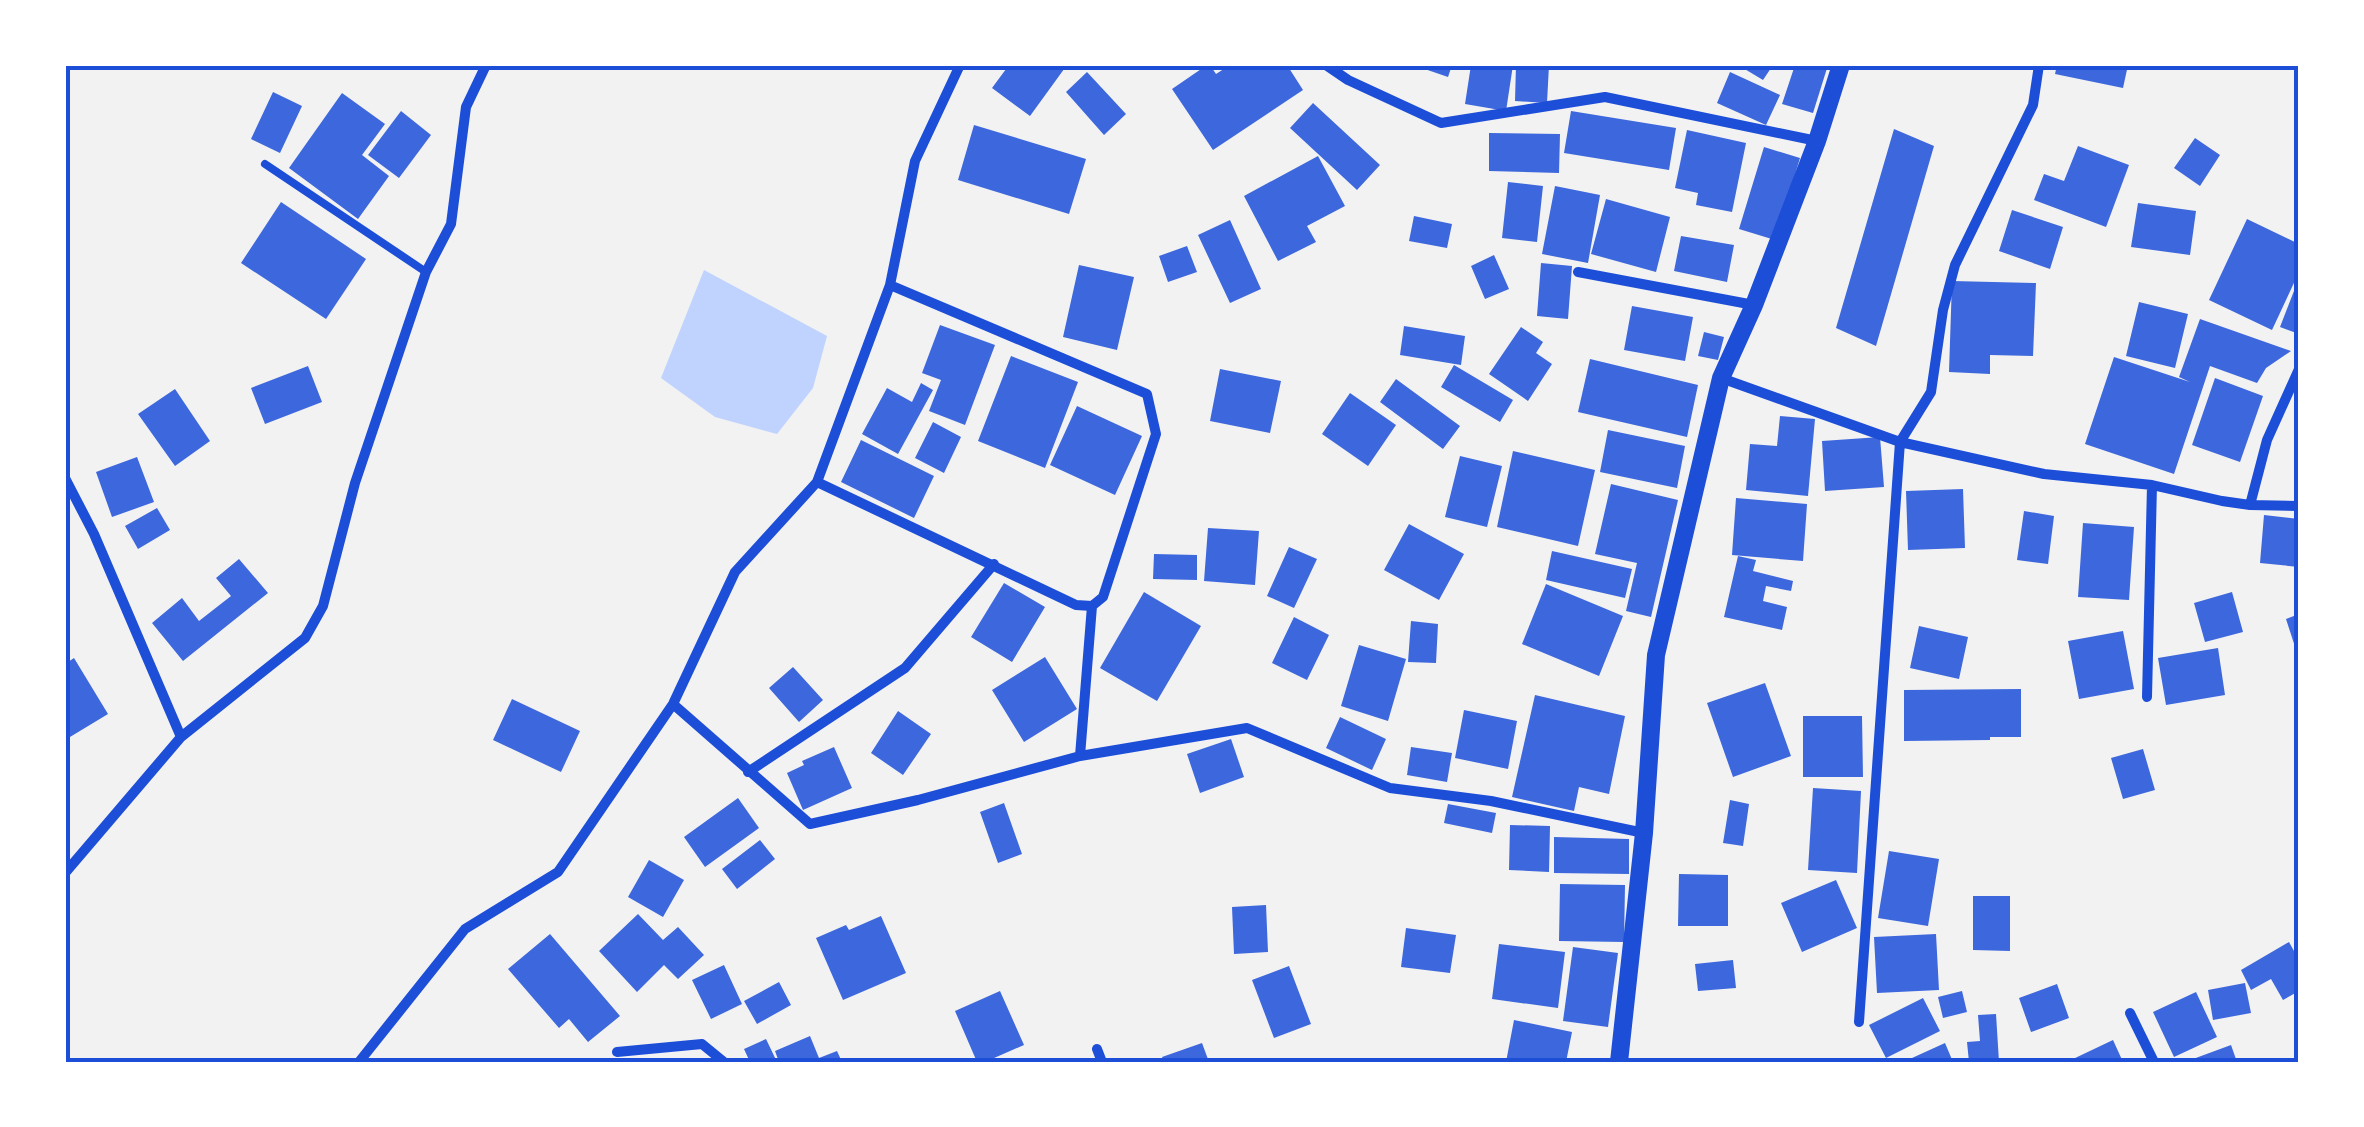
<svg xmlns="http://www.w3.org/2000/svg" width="2364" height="1127" viewBox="0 0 2364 1127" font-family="Arial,sans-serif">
<rect width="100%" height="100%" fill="#f2f2f2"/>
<path fill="#bfd3fe" d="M704,270L827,336L813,388L777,434L715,417L661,378Z"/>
<path fill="#3d67dc" d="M1009,65H1067L1030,116L992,88Z
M1207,65H1210L1216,74L1230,65H1287L1303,90L1213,150L1172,89Z
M1413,65H1452L1448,77Z
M1471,65H1513L1506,111L1465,104Z
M1516,65H1549L1547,103L1515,101Z
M1738,65H1773L1763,80Z
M1795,65H1828L1813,113L1782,104Z
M2057,65H2128L2123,88L2055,74Z
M1087,72L1126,114L1104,135L1066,92Z
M1730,72L1780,95L1766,125L1717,103Z
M273,92L302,106L280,153L251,139Z
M342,93L385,124L362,155L389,176L358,219L289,168Z
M1313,103L1380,165L1357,190L1290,128Z
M401,111L431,135L399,178L368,155Z
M1571,111L1676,128L1669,170L1564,153Z
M974,125L1086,159L1069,214L958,180Z
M1894,129L1934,146L1876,346L1836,328Z
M1687,130L1746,143L1732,212L1696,205L1698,193L1675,188Z
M1489,133L1560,134L1559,173L1489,171Z
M2195,138L2220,155L2200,186L2174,168Z
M2078,146L2129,165L2106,227L2034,200L2044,174L2064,181Z
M1764,147L1800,158L1775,240L1739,229Z
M1318,156L1345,206L1307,226L1316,242L1278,261L1244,196Z
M1508,182L1543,186L1537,242L1502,238Z
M1555,186L1600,195L1588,263L1542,254Z
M1606,199L1670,217L1656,272L1591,254Z
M281,202L366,259L326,319L241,263Z
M2138,203L2196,211L2190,255L2131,247Z
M2012,210L2063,227L2050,269L1999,251Z
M1414,216L1452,224L1447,248L1409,241Z
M2247,219L2299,244V272L2272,330L2209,300Z
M1230,220L1261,289L1230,303L1198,235Z
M1681,236L1734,245L1727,282L1674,271Z
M1187,246L1197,272L1168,282L1159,256Z
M1494,255L1509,289L1485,299L1471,266Z
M1541,263L1572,266L1568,319L1537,316Z
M1079,265L1134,277L1117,350L1063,337Z
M2299,278V334L2280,327Z
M1952,281L2036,283L2033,356L1990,355V374L1949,372Z
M2139,302L2188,314L2175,368L2126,356Z
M1632,306L1693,317L1685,361L1624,350Z
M2200,319L2291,351L2266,368L2257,383L2210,366L2174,474L2085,444L2114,357L2190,382L2179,377Z
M940,325L995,345L965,425L929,411L941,380L922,373Z
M1404,326L1465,336L1461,365L1400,355Z
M1521,327L1543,342L1536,353L1552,364L1528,401L1489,374Z
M1704,332L1724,337L1718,360L1698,356Z
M1011,356L1078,382L1045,468L978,441Z
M1590,359L1698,385L1687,437L1578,412Z
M1454,365L1513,400L1500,422L1441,387Z
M308,366L322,402L265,424L251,388Z
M1220,369L1281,381L1270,433L1210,421Z
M2215,378L2263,396L2240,462L2192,445Z
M1396,379L1460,426L1443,449L1380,402Z
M921,383L933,390L898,454L862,434L887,388L912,402Z
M175,389L210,441L175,466L138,414Z
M1350,393L1396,425L1368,466L1322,434Z
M1077,406L1142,436L1115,495L1050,465Z
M1780,416L1815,419L1808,496L1746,490L1750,444L1777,446Z
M933,422L961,437L944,473L915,458Z
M1608,430L1685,446L1677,488L1600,472Z
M1880,437L1884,487L1825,491L1822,441Z
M861,440L934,476L914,518L841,482Z
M1513,451L1595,470L1578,546L1497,527Z
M1460,456L1502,466L1487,527L1445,517Z
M137,457L154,502L112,517L96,472Z
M1611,484L1678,500L1651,617L1626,611L1637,563L1595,554Z
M1963,489L1965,548L1908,550L1906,491Z
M1736,498L1807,504L1803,561L1732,555Z
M157,508L170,530L138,549L125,526Z
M2024,511L2054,516L2048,564L2017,560Z
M2264,515L2299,519V567L2260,563Z
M2083,523L2134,527L2129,600L2078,597Z
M1409,524L1464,554L1439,600L1384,570Z
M1208,528L1259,531L1255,585L1204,581Z
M1289,547L1317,559L1294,608L1267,596Z
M1552,551L1632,569L1625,598L1546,580Z
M1154,554L1197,555V580L1153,579Z
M1738,556L1756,560L1753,571L1793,581L1791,591L1766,586L1763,601L1787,607L1782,630L1724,617Z
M239,559L268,593L183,661L152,623L182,598L199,621L231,596L216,578Z
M1004,583L1045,607L1012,662L971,637Z
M1546,584L1623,616L1599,676L1522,644Z
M1144,592L1201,626L1157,701L1100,668Z
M2232,592L2243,632L2205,642L2194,603Z
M2299,614V656H2298L2286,619Z
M1294,617L1329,635L1307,680L1272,663Z
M1411,621L1438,624L1436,663L1408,662Z
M1919,626L1968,637L1959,679L1910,668Z
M2123,631L2134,689L2079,699L2068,641Z
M1359,645L1406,659L1388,721L1341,706Z
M2218,648L2225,695L2166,705L2158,658Z
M1045,657L1077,709L1024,742L992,690Z
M74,658L108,714L65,740V664Z
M793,667L823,700L799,722L769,688Z
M1765,683L1791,756L1733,777L1707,703Z
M2021,689V737H1990V740L1904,741V690Z
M1535,695L1625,716L1609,794L1579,787L1574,811L1512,797Z
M512,699L580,731L561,772L493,740Z
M1464,710L1517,721L1508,769L1455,758Z
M898,711L931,734L903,775L871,753Z
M1803,716H1862L1863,777H1803Z
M1340,717L1386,739L1372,770L1326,748Z
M1231,739L1244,777L1200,793L1187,754Z
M834,747L852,788L803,810L787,773L804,765L802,761Z
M1411,747L1452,753L1447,782L1407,775Z
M2143,749L2155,790L2123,799L2111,758Z
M1813,788L1861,791L1857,873L1808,870Z
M738,798L759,828L705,867L684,837Z
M1730,800L1749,804L1743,846L1723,843Z
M1004,803L1022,854L998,863L980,812Z
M1448,804L1496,813L1492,833L1444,823Z
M1510,825L1550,826L1549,872L1509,870Z
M1554,837L1629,839V874L1554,873Z
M760,840L775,859L737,889L722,869Z
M1889,851L1939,859L1928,926L1878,918Z
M649,860L684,880L663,917L628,897Z
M1679,874L1728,875V926H1678Z
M1836,880L1857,928L1802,952L1781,903Z
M1560,884L1625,885L1624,942L1559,941Z
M1973,896H2010V951L1973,950Z
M1266,905L1268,952L1234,954L1232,907Z
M638,914L663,940L678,927L704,955L678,979L664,965L637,992L599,951Z
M881,916L906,973L843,1000L816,938L846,925L849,930Z
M1406,928L1456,935L1450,973L1401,967Z
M550,934L620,1016L588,1042L569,1019L559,1028L508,969Z
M1936,934L1939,990L1877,993L1874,937Z
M2289,942L2299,960V991L2283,1000L2271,979L2251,990L2241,970Z
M1499,944L1565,952L1558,1008L1492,999Z
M1573,947L1618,953L1608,1027L1563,1021Z
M1733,960L1736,988L1698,991L1695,964Z
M724,965L742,1004L711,1019L692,980Z
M1289,966L1311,1024L1274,1038L1252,980Z
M779,982L791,1005L757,1024L744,1001Z
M2245,983L2251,1013L2213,1020L2208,990Z
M2057,984L2069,1018L2031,1032L2019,998Z
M1000,991L1024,1045L985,1062H977L955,1011Z
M1962,991L1967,1012L1943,1018L1938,997Z
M2196,992L2217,1037L2174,1057L2153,1012Z
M1923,998L1940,1031L1886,1058L1869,1025Z
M1996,1014L1999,1062H1969L1967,1042L1980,1041L1978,1015Z
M1514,1020L1572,1032L1566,1062H1506Z
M810,1036L819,1058L837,1051L842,1062H779L775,1051Z
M766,1039L777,1062H750L744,1049Z
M2113,1040L2123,1062H2074L2073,1059Z
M1202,1043L1209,1062H1164L1162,1057Z
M1945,1043L1953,1062H1913L1912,1058Z
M2231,1045L2237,1062H2194L2193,1059Z"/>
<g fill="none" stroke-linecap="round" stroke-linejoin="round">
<path stroke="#1d4ed8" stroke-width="8" d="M265,164L426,272"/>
<path stroke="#1d4ed8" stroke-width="10" d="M1326,65L1348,80L1441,123L1605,97L1817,141
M1578,272L1754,305
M1721,378L1900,442L2044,474L2152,485L2222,501L2250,505L2267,440L2299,369
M65,478L94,534L181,737
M817,482L1076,605L1092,606L1103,597L1156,434L1147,394L890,285
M2250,505L2299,506
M2147,697L2152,485
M673,704L810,824L918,800L1080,756L1247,728L1390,788L1491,801L1644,833
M1080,756L1092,606
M748,772L905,668L994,564
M65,873L181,737L305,638L323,606L355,483L426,272L451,224L466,107L486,65
M2130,1013L2154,1062
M1859,1022L1900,442L1931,392L1943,310L1955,265L2033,105L2039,65
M1097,1049L1102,1062
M617,1052L702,1044L724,1062
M359,1062L465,929L558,872L673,704L735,572L817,482L890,285L915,161L960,65"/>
<path stroke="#1d4ed8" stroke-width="18" d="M1619,1062L1644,833L1656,655L1721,378L1754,305L1817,141L1841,65"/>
</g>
<rect width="2364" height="1127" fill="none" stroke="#ffffff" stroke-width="135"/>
<rect x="68" y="68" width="2228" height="992" fill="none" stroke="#1d4ed8" stroke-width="4"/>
</svg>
